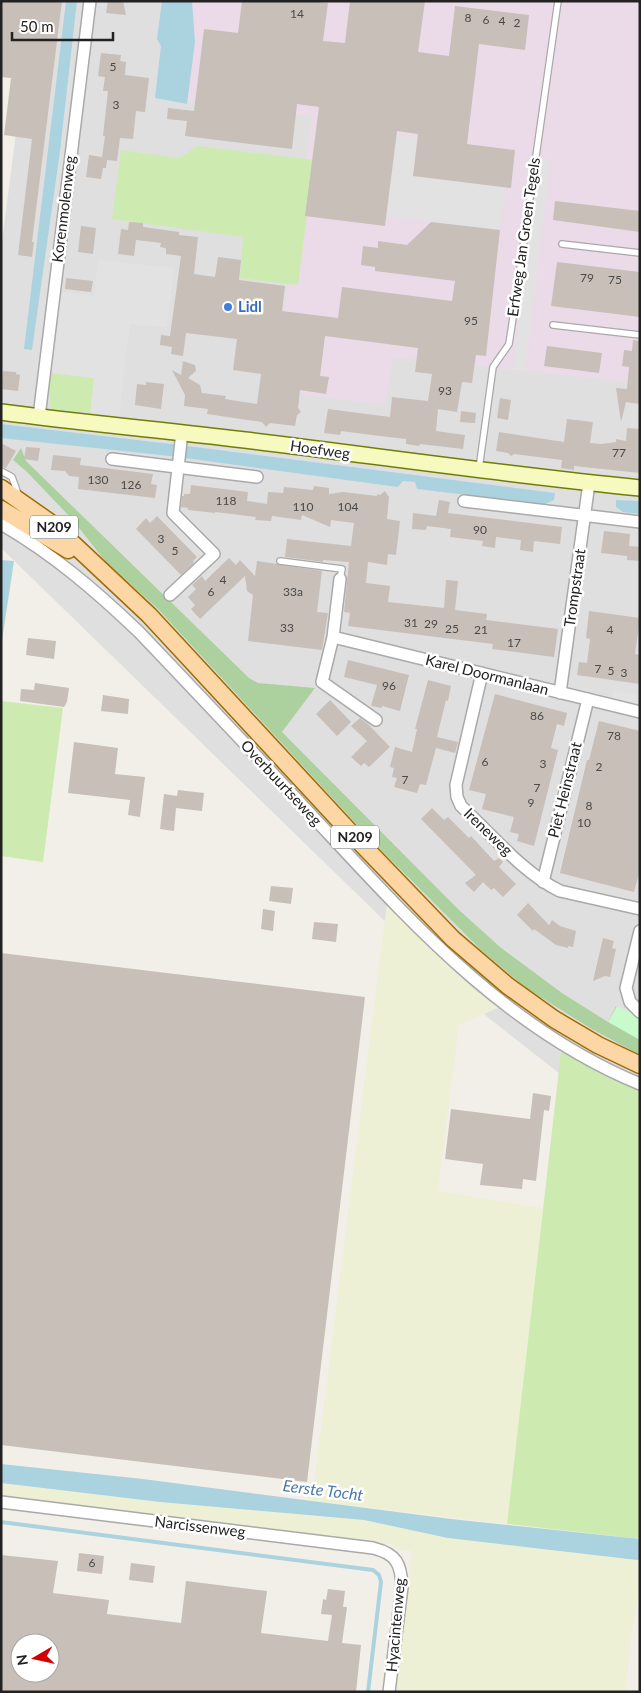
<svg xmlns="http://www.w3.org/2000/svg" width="641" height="1693" viewBox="0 0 641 1693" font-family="Lato,sans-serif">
<rect width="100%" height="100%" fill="#f2efe9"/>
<path fill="#e0dfdf" d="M33,1H640V1104L570,1082L466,1000L1,548V249Z"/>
<path fill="#ebdbe8" d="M170,1H640V383L393,357L385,405L273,391L312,116L158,98Z"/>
<path fill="#eef0d5" d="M387,903L457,973L476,991L500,1007L459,1025L438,1191L543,1208L507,1524L312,1501Z
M1,1483L160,1502L364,1520L448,1538L637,1560L640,1559V1585L631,1637L626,1692H396L412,1551L399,1550L390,1544L1,1495Z"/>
<path fill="#cdebb0" d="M197,146L314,160L298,285L240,278L243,237L112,219L121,150L180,158Z
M49,371L95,376L91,413L52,409L49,405L51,395H46Z
M1,701L63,708L43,862L1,856Z
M561,1052L640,1091V1539L507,1524Z"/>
<path fill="#add19e" d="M21,448L26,461L249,678L258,683L315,688L282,732L458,909L500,947L562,993L608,1022L616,1006L640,1030V1055L590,1028L526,988L482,951L371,840L158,609L105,561L72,519L27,472L13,460Z"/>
<path fill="#c8facc" d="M617,1006L627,1011L640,1014V1040L608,1022Z"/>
<path fill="#e2e2e2" d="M396,135L417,138L413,176L506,187L500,230L386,216Z
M539,157L551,159L525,371L513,369Z
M98,260L174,268L167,327L130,324L119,418L90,415L94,378L51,373L60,292L94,296Z
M614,690L640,696L637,706L611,699Z"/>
<path fill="#aad3df" d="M66,1H77L60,151L32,350L24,349Z
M162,1H192L195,42L187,104L155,98L161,46L157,39Z
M1,424L171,444L555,493L554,500L545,504L417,489L415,482L403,481L398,487L170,456L1,438Z
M616,500L640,501V514L623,512L616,507Z
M1,560L14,561L1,647Z
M1,1464L143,1479L451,1519L640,1539V1559L637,1560L448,1538L364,1520L160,1502L1,1483Z"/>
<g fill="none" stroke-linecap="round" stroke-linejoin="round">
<path stroke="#aad3df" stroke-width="4" d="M1,1522L373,1570L379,1575L381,1582L368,1692"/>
</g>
<path fill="#c7bfb8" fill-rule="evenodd" d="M1,1H62L32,242H34L32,257L18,255L32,139L4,135L11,78L1,77Z
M108,1H123L126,15L106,13Z
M242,1H311L328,3L323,41L345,43L350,1H425L418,52L449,56L455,6L529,15L525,50L479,44L467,144L515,150L511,188L413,176L418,134L397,131L385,226L305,216L319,107L297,104L292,149L185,136L187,121L167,119L168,108L194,111L204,29L238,33Z
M101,53L121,55L120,61L126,62L125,75L149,78L145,112L136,111L133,139L120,138L117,161L107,160L106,168H103L101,179L86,177L89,155L102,157L105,136H103L108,91H103L105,77L98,76Z
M555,201L640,211V232L553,220Z
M129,222L143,223V227L179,232V235L198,237L194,274L215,277L218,257L241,260L239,280L285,286L282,311L338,318L342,287L452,301L455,281L375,271V267L361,265L363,246L378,248V241L407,245L431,222L500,230L486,356L476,355L472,383L462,382L457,412L438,409L436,431L465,435L463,449L420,444L419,446L406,444V439L380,436L341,431L340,435L324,433L328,409L390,417L392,397L428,401L432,374L415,372L418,348L325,336L320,376L329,377L326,394L300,390L298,408L301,412L297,415L295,426L270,423L266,427L262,422L207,414L208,409L184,406L185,395L172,370L181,375L183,361L195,365L196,371L188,378L200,385L202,393L226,396L225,399L237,401L257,404L261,374L233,370L237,339L186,333L183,356L171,354L172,347L160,345L161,335L170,336L181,256L166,254V248L160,247L161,243L136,240L134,256L118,254L121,229L128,230Z
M81,226L96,228L93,254L78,252Z
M557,262L640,272V317L551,306Z
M66,278L93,281L91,292L65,289Z
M633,340L640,341V404L626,402L621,422L616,388L627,389L629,367L622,366L624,350L632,351Z
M547,346L602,353L599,373L544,366Z
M3,371L16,372V374L20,375L18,391L1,389Z
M146,382L164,384L161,409L135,405L137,384L146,385Z
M500,398L511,400L508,420L497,418Z
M461,411L476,413L475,423L460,422Z
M567,419L593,422L590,443L602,444L616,442V439L626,441L627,428L640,429V473L574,466V470L561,468L562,460L514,454L511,456L508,453L496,451L499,432L564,442Z
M1,443L16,451L6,468L1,466Z
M26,447L40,448L38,461L24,459Z
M53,455L81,458L80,465L153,474L151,484L157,485L155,498L78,489L79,477L69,476L65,471L51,470Z
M191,485L248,492L247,501L267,504L268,492L283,493L284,487L313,490L314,486L329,488V494L343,492L377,496V494L380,495L385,491L389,497L387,519L400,521L396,555L388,554L387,565L368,562L366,583L390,586L388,602L444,608L446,580L458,581L455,610L487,614L486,620L558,629L554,657L492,649L493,644L348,626L350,613L344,612L349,562L323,560V562L285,557L287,539L351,546L354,523L331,520L330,527L302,515L301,520L272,516L271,521L255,520L256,517L215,512V513L188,510V508L181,507L182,496H184V494H190Z
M439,500L450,502L448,513L562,527L560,544L534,541L533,552L520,550L521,540L496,537L495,548L482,546L483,541L450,537L451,529L427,526L426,530L412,529L413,513L436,516Z
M157,516L197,557L193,561L194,563L181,575L136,529L146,518L150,523Z
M604,531L630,534L629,546L640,547V561L627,560V556L601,553Z
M229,558L236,565L240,560L255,576L257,561L322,571L317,612L328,613L322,650L248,641L253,595L247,591L245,576L200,619L191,609L195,605L188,597L196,589L192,585L202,576L205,581Z
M589,611L640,618L635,654L640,655V684L577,675L579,662L587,663L590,639L586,638Z
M28,638L56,641L54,659L26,655Z
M348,660L409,675L400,711L382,706V708L371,706L377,685L344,677Z
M428,680L451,686L448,701L446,700L437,737L458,742L455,753L436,748L426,785L420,784L417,793L394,787L397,778L392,777L394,768L390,767L395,747L412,752L417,729H415Z
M35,683L69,688L67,702L64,707L20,701L21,689L34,690Z
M495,694L567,713L564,726L557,724L551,748L558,750L534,846L517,841L519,834L510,832L514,817L482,809L486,794L469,790Z
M103,695L129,699L128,714L101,711Z
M330,700L351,722L337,736L316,714Z
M360,718L367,723L390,747L369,767L364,763L361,766L351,757L367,741L351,726Z
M599,721L640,731V870L634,892L560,873L587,760H589Z
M74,742L118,748L115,774L145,777L140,817L128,815L130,800L68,793Z
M178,790L204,793L202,811L176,808L174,831L160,829L164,794L177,796Z
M432,808L444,820L448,817L469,838L471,836L494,861L499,858L503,862L499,867L516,884L503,897L494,888L491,890L483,882L474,892L465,883L476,875L421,819Z
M271,886L293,888L291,904L269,901Z
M528,903L549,925L552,920L560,926L576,931L573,947L568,946V948L556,945L534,929L533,931L517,915Z
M263,909L275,911L273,931L261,929Z
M314,922L338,924L336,942L312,939Z
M603,938L614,941L612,948L616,949L610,977L605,976L593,981Z
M1,953L365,997L307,1482L1,1445Z
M533,1093L551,1096L549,1111L544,1110L536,1181L523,1179L522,1189L480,1185L483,1164L445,1159L451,1109L530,1119Z
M79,1553L104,1556L102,1574L77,1571Z
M1,1555L58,1561L53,1593L109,1600L107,1614L181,1623L186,1581L267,1591L261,1633L328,1641L332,1615L321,1614L323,1599L326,1600L328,1589L345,1591L343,1607H347L342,1643L361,1645L356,1692H1ZM20,1643H50V1673H20Z
M131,1563L155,1566L153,1583L129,1580Z"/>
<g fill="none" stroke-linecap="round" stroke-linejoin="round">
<defs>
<path id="lane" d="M562,244L640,253
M553,325L640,335
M479,469L493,367L509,344L514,311L558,1
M1,471L12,477L18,494
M280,561L342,569L340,579"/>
<path id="street" d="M39,417L90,1
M112,459L257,477
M464,501L640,522
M1,524C53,554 96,591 139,632C198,694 257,756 315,819C411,922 506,1029 640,1084
M340,579L333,637L322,682L376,720
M170,595L214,554L173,513L182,432
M333,637L640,712
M482,673L456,785L457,797L461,806C491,834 523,873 560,891L640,909
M560,693L589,483
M543,882L588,699
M640,931L626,988L630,1002L640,1012
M1,1502L373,1548C397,1554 401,1564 402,1587L389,1692"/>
<path id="secondary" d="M1,412C82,423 164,430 245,440C377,456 508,475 640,488"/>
<path id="primary" d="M1,488L51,523L149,615L351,833L453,939L508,986L554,1019L598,1045L640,1065
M1,509L68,550"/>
</defs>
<use href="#lane" stroke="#a9a9a9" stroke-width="8"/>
<use href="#street" stroke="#a9a9a9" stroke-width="14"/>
<use href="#secondary" stroke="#707d05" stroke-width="18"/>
<use href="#primary" stroke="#a06b00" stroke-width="19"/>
<use href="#lane" stroke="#fff" stroke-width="5.5"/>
<use href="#street" stroke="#fff" stroke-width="11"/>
<use href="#secondary" stroke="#f7fabf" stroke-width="15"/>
<use href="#primary" stroke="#fcd6a4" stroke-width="16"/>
</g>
<circle fill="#3f7fe0" stroke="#fff" stroke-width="2" cx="228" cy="307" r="5"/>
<g text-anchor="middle" stroke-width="5" stroke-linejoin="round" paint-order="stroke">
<g font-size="12" fill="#4b4948">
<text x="297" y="18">14</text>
<text x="468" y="22">8</text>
<text x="486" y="24">6</text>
<text x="502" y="25">4</text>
<text x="517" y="27">2</text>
<text x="113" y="71">5</text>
<text x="116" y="109">3</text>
<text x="587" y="282">79</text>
<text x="615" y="284">75</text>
<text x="471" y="325">95</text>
<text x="445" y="395">93</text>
<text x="619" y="457">77</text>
<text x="98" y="484">130</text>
<text x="131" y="489">126</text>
<text x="226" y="505">118</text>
<text x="303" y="511">110</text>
<text x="348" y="511">104</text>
<text x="480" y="534">90</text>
<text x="161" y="543">3</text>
<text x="175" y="555">5</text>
<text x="223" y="584">4</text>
<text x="211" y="596">6</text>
<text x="293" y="596">33a</text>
<text x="411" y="627">31</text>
<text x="431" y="628">29</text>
<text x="287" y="632">33</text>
<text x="452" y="633">25</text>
<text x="481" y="634">21</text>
<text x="610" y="634">4</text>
<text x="514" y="647">17</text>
<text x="598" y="673">7</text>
<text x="611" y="675">5</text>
<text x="624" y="677">3</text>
<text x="389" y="690">96</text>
<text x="537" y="720">86</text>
<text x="614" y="740">78</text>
<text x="485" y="766">6</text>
<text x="543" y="768">3</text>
<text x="599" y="771">2</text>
<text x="405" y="784">7</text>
<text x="537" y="792">7</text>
<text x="531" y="807">9</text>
<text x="589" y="810">8</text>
<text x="584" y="827">10</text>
<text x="92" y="1567">6</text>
</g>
<g fill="#fff" stroke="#646464" stroke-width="1">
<rect x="30" y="515.5" width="48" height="23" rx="4"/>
<rect x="331" y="825.5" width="48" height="23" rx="4"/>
</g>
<g font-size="14" font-weight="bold" fill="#222">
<text x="54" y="532">N209</text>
<text x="355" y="842">N209</text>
</g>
<g font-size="15" fill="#222" stroke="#fff">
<text transform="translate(64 209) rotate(-83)" y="5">Korenmolenweg</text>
<text transform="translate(524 237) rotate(-82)" y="5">Erfweg Jan Groen Tegels</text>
<text transform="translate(320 450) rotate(8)" y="5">Hoefweg</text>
<text transform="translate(575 588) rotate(-82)" y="5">Trompstraat</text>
<text transform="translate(487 675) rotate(14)" y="5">Karel Doormanlaan</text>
<text transform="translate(281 783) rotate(47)" y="5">Overbuurtseweg</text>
<text transform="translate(565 790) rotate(-76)" y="5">Piet Heinstraat</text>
<text transform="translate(488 832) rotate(44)" y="5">Ireneweg</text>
<text transform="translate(200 1527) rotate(7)" y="5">Narcissenweg</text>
<text transform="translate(396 1625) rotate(-85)" y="5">Hyacintenweg</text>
</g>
<g font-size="15" font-weight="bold" fill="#366cbe" stroke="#fff" text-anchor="start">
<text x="238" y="312">Lidl</text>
</g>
<g font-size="16" font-style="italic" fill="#4a7aab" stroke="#fff">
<text transform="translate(323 1490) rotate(7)" y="6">Eerste Tocht</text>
</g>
</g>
<rect width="641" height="1693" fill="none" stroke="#222222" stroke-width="5"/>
<g transform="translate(35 1658) rotate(261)"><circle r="24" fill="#ffffff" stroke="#a7a7a7"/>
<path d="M0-4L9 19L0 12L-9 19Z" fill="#d40000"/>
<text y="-8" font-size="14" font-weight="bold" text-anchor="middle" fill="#222222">N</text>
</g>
<path d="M12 32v8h101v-8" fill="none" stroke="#222222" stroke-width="2.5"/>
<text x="20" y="32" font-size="15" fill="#222222" stroke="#ffffff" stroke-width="4" paint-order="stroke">50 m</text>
</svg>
